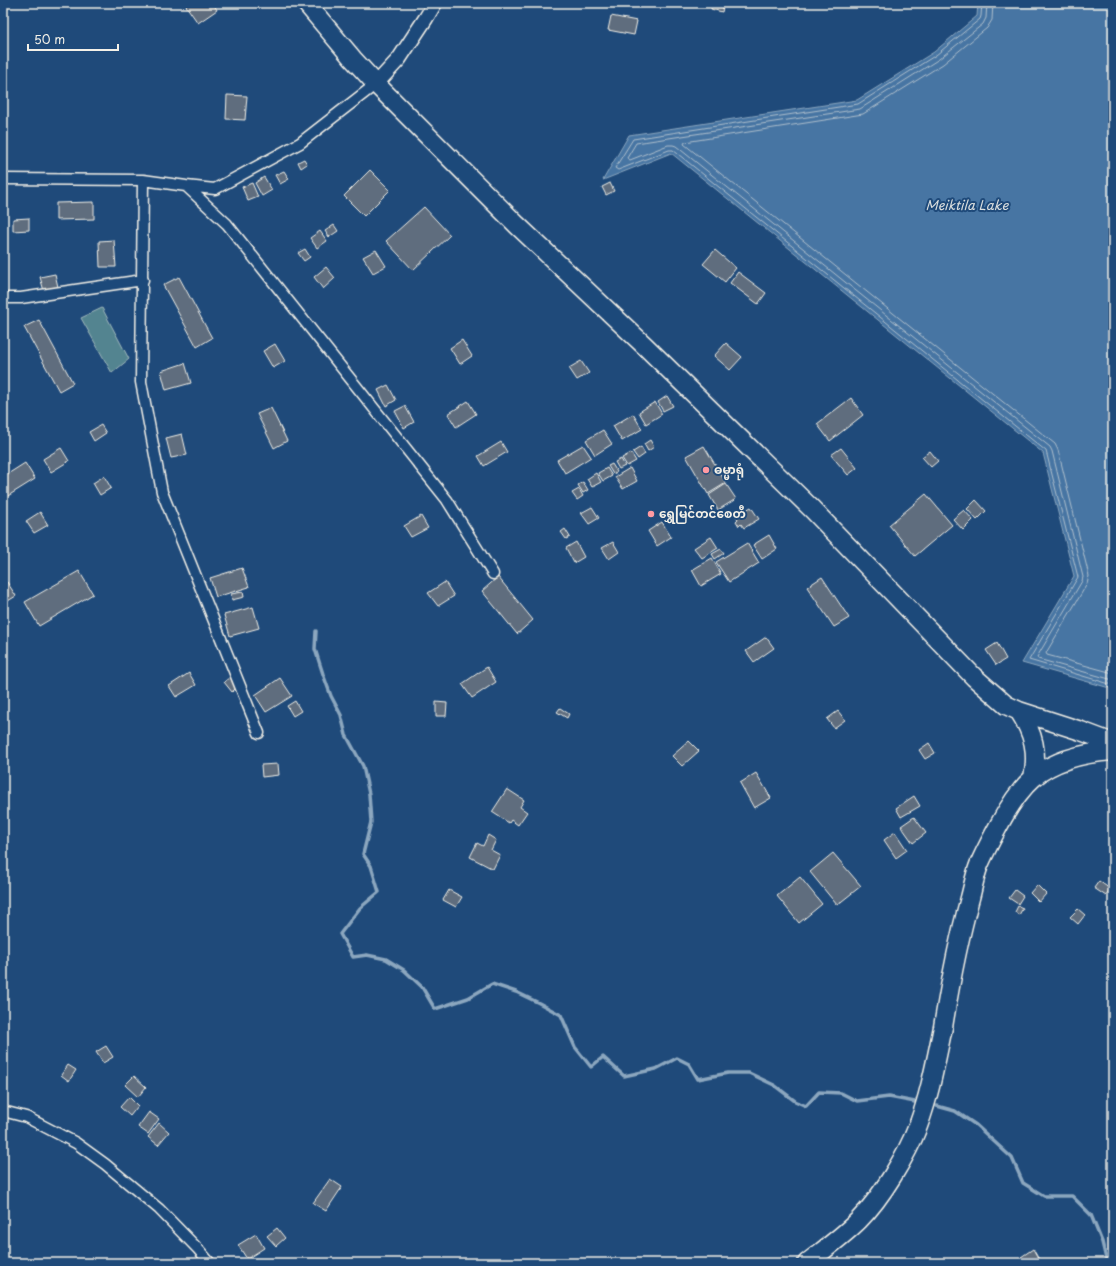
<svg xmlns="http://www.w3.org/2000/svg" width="1116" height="1266" viewBox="0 0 1116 1266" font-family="'Playpen Sans','Noto Sans Myanmar',sans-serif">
<rect width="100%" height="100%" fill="#1f4a7a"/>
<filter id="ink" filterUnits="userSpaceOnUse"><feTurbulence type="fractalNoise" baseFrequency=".025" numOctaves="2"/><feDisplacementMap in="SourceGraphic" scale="8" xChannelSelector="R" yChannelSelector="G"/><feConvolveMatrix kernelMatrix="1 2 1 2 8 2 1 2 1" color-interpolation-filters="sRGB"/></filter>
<g filter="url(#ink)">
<path fill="#528490" stroke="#a3babc" d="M102,308L129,359L112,373L81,318Z"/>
<path fill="#4775a3" stroke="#8ca7bf" d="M978,3H1113V689L1022,663L1074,576L1043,453L671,153L603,180L629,135L857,100L934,52L977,16Z"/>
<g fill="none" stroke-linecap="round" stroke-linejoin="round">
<path stroke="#afbfcc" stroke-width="1" d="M982,3L981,16L980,19L936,55L858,104L633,139L615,168L618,170L669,150H673L1046,451L1078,577L1029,660L1113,685
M987,3L986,18L983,24L939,59L860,109L636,143L627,158L630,160L668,145H673L676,146L1050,447L1052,451L1083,577L1082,581L1037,657L1038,659L1113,680
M993,3L992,20L987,28L943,64L863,114L685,142L684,144L1055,444L1058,450L1089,576L1087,584L1046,653L1047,655L1113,673"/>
<path stroke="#8ca7bf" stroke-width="3.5" d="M316,631L315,649L323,674L331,696L341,715L346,735L363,766L369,794L371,822L363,854L371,866L379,892L360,908L340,934L353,957L367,955L386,959L404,970L422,987L435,1009L468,998L492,984L516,992L539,1003L561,1015L575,1047L591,1067L603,1057L624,1076L656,1069L677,1058L689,1064L698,1079L728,1073H749L774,1085L795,1101L806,1106L819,1092L841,1093L857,1101L889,1097L915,1102
M937,1106L955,1111L976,1125L1012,1158L1023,1183L1044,1196H1072L1091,1215L1102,1242L1107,1263"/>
</g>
<path fill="#5e6d7e" stroke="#f4f1e8" d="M184,3H213L217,10L198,23Z
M712,3H724L722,12L711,9Z
M611,16L637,21L634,35L608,30Z
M227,95L247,96L245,120L226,119Z
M304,159L307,164L301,168L298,162Z
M370,170L390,190L364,216L344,196Z
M284,171L289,179L280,184L275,175Z
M264,177L272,190L262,196L255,183Z
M252,183L258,197L248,201L242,187Z
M610,183L614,191L606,195L602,187Z
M94,202V219L56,220V203Z
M424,207L450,235L413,270L386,241Z
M29,218V230L13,231V219Z
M334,225L338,231L329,237L325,231Z
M320,231L327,241L317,248L310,238Z
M114,240L116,267H100L99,241Z
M305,249L310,257L304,261L298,253Z
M376,250L386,266L373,273L363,257Z
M715,250L736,268L725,282L703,264Z
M326,267L335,278L323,289L314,277Z
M738,272L766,293L758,304L730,283Z
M55,274L58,287L44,291L40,277Z
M179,277L212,338L197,347L163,285Z
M39,320L73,383L59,391L24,327Z
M462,340L472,356L460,364L450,348Z
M726,343L742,357L730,370L714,356Z
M275,344L285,361L273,368L263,351Z
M581,361L589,373L577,380L569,368Z
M185,363L191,383L166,390L161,371Z
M388,385L396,400L386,406L378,390Z
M667,396L673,406L663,411L658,402Z
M851,398L863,415L830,441L817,424Z
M468,401L476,414L456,427L448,414Z
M655,402L662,414L646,424L639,412Z
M405,406L414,422L404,428L395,411Z
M271,408L287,441L274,448L257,414Z
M633,414L642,429L622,441L613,426Z
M101,425L106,433L94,441L89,432Z
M603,430L612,444L595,455L586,440Z
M182,434L187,455L171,458L166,438Z
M650,440L654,447L648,451L644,444Z
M501,442L507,452L484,466L478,456Z
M583,445L591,457L565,473L557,460Z
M704,446L726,483L708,494L686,456Z
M641,447L645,454L638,459L633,452Z
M61,448L69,461L51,472L43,459Z
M841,448L857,468L848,475L831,455Z
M930,451L938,461L931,467L922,457Z
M631,453L636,461L627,466L622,458Z
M621,459L625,466L619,469L615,462Z
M25,463L35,479L3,499V477Z
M612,464L617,472L613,474L608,466Z
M607,468L612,476L603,481L598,473Z
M630,468L637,481L623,489L615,477Z
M596,473L601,482L592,487L587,479Z
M104,476L111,488L100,495L93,483Z
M583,482L588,490L583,493L578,485Z
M726,484L736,499L718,510L709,495Z
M579,489L583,496L577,500L572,493Z
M926,494L952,525L915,556L889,525Z
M976,500L986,511L977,520L967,509Z
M592,507L599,518L589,524L581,513Z
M751,507L759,519L744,528L741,524L739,526L736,521L738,519L736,516Z
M964,510L973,520L963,530L953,519Z
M40,512L48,525L34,533L26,521Z
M421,516L428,528L411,537L404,526Z
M662,522L671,537L657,546L648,531Z
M565,529L570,537L566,539L561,532Z
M769,535L777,549L762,559L753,545Z
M711,537L718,548L702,558L694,548Z
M576,542L584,557L574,563L566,548Z
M613,542L619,552L609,559L602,548Z
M747,543L759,563L729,582L716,562Z
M721,549L724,553L715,559L712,554Z
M712,558L721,574L701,586L692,570Z
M242,568L249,587L216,597L210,578Z
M79,571L93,594L39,626L25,602Z
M498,577L533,620L517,634L482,591Z
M822,577L849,618L834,627L807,587Z
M7,582L16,596L3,604V584Z
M445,582L454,596L438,606L428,593Z
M243,592L244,597L232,600L231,594Z
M253,607L259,628L230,636L224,615Z
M766,637L774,648L754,662L746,651Z
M997,643L1006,659L996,665L986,650Z
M487,667L496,682L472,698L462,684Z
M189,673L196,685L176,697L169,686Z
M230,677L237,687L232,692L224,682Z
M280,678L292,696L266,712L255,695Z
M295,701L301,711L293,716L287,706Z
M436,702L447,703L446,716H436Z
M560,708L569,714L567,718L557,712Z
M838,711L845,720L834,728L827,719Z
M689,741L699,751L682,766L672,756Z
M929,743L935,753L925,759L919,750Z
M278,764L279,775L262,777L261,765Z
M756,773L771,798L754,808L740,783Z
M507,789L524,800L520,807L527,812L518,825L511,820L509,823L492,812Z
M914,796L920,806L901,817L896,808Z
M914,817L926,833L913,843L901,826Z
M895,832L907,850L896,858L884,840Z
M488,835L496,840L491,850L500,855L493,869L470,857L477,843L483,846Z
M833,853L861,886L837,905L810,872Z
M800,877L822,904L799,923L777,896Z
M1099,881L1110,889L1106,896L1094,888Z
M1037,885L1046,894L1039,902L1030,893Z
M449,890L462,897L456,907L443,900Z
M1015,890L1023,896L1018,904L1009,898Z
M1018,906L1023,908L1019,915L1015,912Z
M1078,909L1085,915L1078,924L1070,917Z
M106,1046L113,1057L103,1063L96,1052Z
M68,1065L76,1070L69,1081L61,1075Z
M134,1076L146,1087L138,1097L125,1085Z
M129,1097L138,1106L130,1116L120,1107Z
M149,1112L159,1119L148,1134L138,1127Z
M159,1123L169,1132L158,1145L148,1137Z
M330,1179L342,1187L326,1211L313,1203Z
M277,1228L285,1238L276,1246L267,1236Z
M256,1234L264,1248L247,1259L238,1245Z
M1033,1249L1041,1263H1024L1021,1257Z"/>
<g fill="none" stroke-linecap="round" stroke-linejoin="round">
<defs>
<path id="street" d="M3,179L143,180L186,186L215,189L300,143L376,84
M143,180L141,382L162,492L259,733
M186,186L227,224L447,500L493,574
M3,298H21L143,280
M3,1111L26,1117L76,1143L105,1164L159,1209L198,1249L210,1263"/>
<path id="secondary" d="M376,84L399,59L426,18L435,3"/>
<path id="highway" d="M306,3L353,59L376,84L517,225L644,345L812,509L974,677L1006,705L1019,711L1081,731L1113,743
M1019,711C1034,734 1038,752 1033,778
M807,1263C825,1249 843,1236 859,1220C881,1198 907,1155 918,1126C930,1094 936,1060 943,1027C950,984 958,941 970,898C973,887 975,875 979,865C985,851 992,838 999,825C1008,808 1018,791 1033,778C1055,759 1085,753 1113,751"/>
</defs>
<use href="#street" stroke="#f4f1e8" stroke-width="13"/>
<use href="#secondary" stroke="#f4f1e8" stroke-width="17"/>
<use href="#highway" stroke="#f4f1e8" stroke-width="21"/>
<use href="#street" stroke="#1f4a7a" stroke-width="10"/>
<use href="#secondary" stroke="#1f4a7a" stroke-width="14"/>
<use href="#highway" stroke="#1f4a7a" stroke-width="18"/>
</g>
</g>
<g fill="#ff9aa2" stroke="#1f4a7a" stroke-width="1.5">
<circle cx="706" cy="470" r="4"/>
<circle cx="651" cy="514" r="4"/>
</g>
<g text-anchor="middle" stroke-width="4" stroke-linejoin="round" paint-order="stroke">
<g font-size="12" font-weight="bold" fill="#f4f1e8" stroke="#1f4a7a" text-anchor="start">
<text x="714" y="474">ဓမ္မာရုံ</text>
<text x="659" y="518">ရွှေမြင်တင်စေတီ</text>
</g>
<g font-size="13" font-style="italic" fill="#dadede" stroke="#1f4a7a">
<text x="967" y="210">Meiktila Lake</text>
</g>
</g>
<rect width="1116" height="1266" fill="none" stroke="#1f4a7a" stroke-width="16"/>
<rect x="8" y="8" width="1100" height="1250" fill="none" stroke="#f4f1e8" stroke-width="1.5" filter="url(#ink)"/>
<path d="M28 44v6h90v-6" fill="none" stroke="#f4f1e8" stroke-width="2"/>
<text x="34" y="44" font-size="12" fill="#f4f1e8" stroke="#1f4a7a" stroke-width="3" paint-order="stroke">50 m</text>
</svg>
